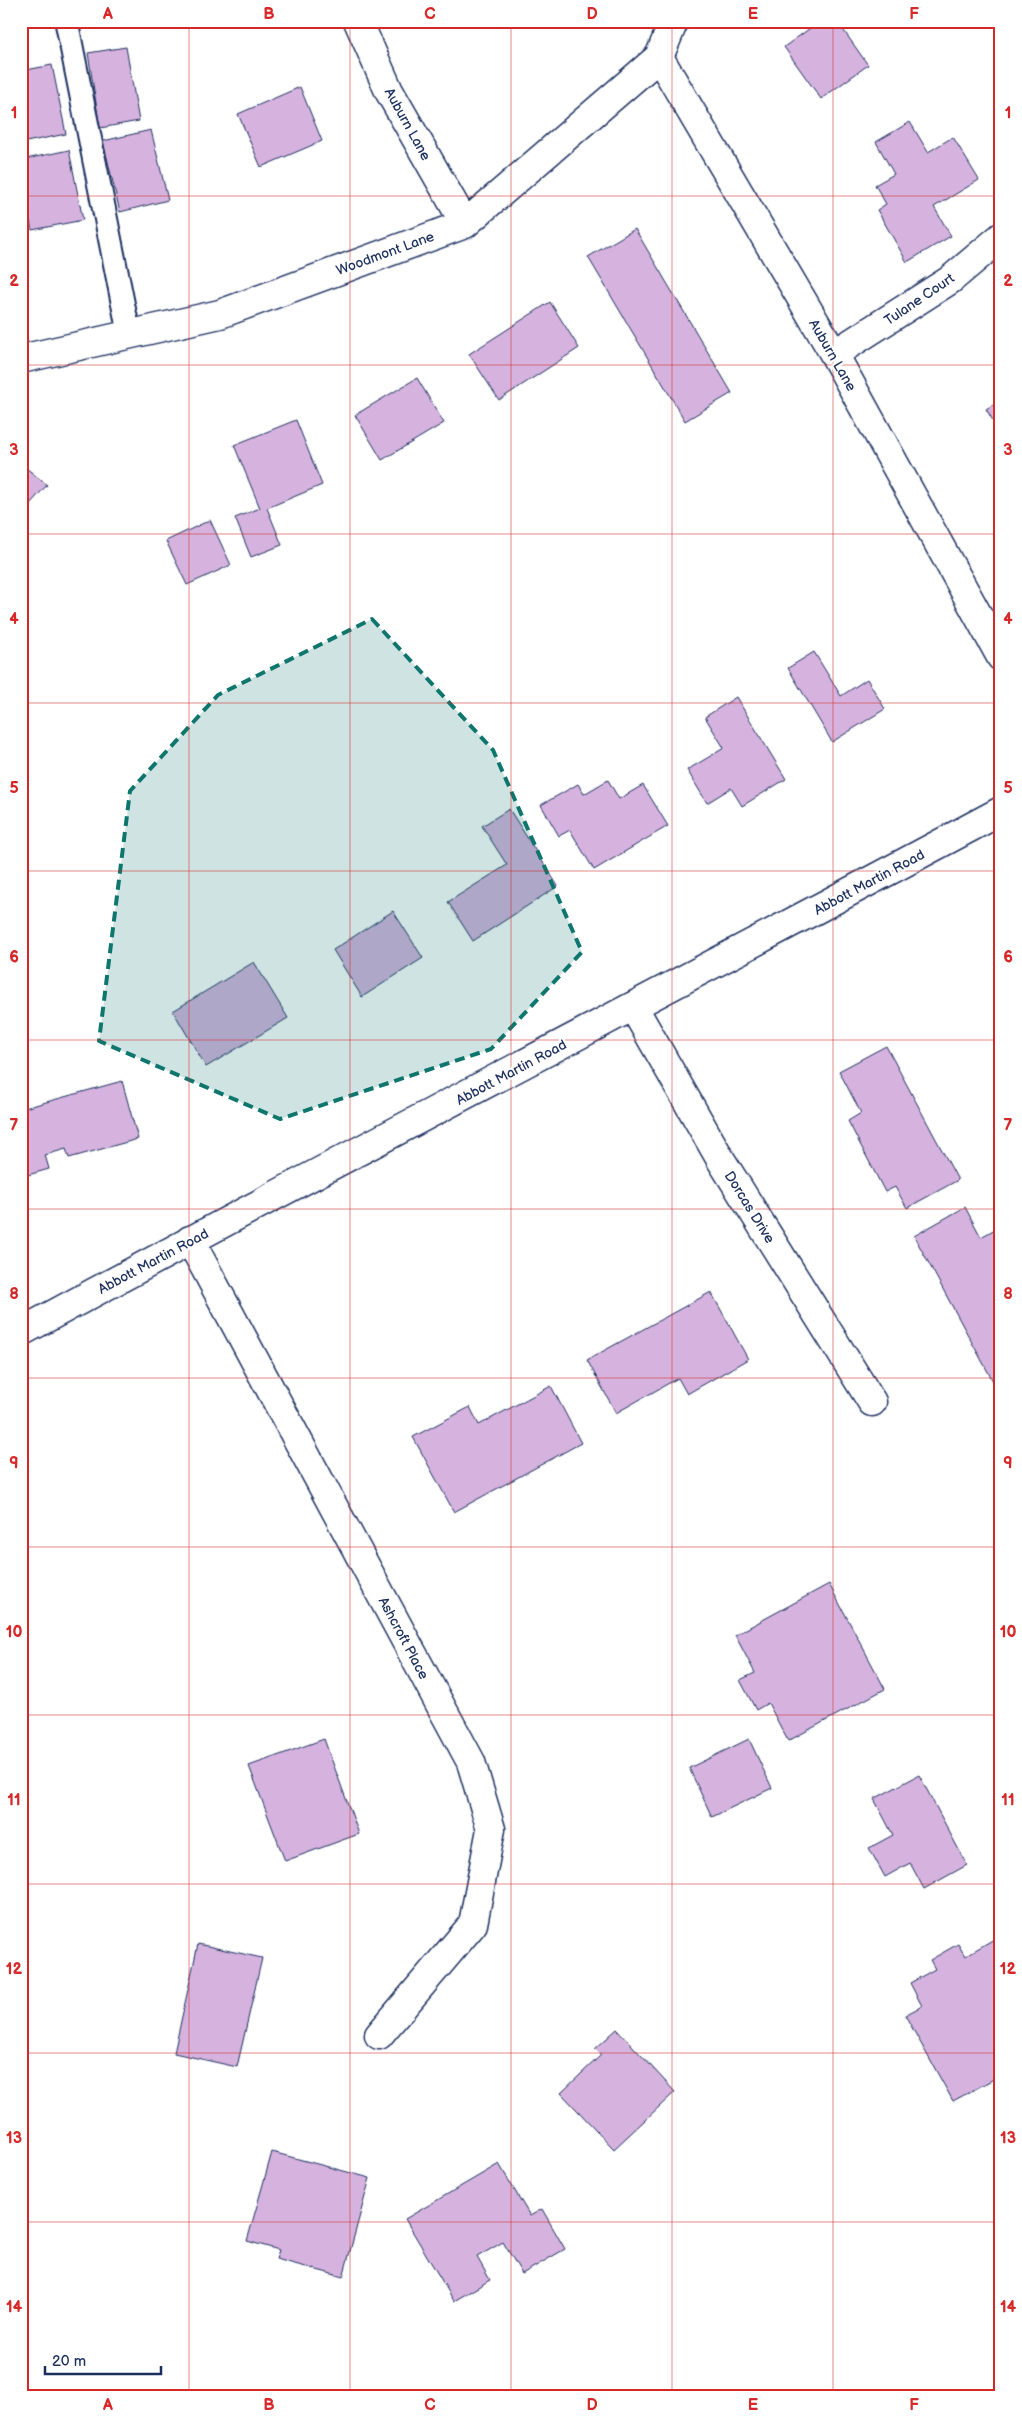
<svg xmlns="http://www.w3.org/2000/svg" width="1022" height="2418" viewBox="0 0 1022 2418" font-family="'Balsamiq Sans',sans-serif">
<rect width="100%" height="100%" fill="#fff"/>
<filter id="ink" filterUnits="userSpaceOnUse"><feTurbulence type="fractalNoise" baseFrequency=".02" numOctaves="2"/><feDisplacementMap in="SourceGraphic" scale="10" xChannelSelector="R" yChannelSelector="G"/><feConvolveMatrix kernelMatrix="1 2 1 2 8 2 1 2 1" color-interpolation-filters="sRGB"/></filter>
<g filter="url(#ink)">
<path fill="#d6b3de" stroke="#1b2f5e" d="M820,21H837L868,65L821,99L784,47Z
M126,47L139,121L100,128L88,53Z
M52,65L66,134L21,143V71Z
M300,87L322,141L261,167L238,114Z
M910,122L928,152L953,137L979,180L934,207L951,236L907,262L877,210L886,204L875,185L894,174L876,142Z
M151,130L168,200L120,212L103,141Z
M69,150L83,220L32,230L21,177V160Z
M635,229L732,393L685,421L588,257Z
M550,302L579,348L499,400L469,354Z
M417,378L444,423L382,460L355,415Z
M1001,400V434L986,409Z
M296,420L322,485L267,508L282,545L251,557L235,518L260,508L234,445Z
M25,467L47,485L21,514V471Z
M210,520L231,565L187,585L166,541Z
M814,652L841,696L867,679L885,709L832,742L788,668Z
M736,697L786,779L742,806L731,788L707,803L687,770L724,748L705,717Z
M608,780L619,799L643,785L668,826L594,870L570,830L559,836L541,805L578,784L584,794Z
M509,809L558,886L473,941L448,902L507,865L482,826Z
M393,911L423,958L362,997L333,950Z
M254,962L288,1018L206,1067L173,1011Z
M886,1046L958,1180L907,1208L895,1187L885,1192L848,1121L861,1113L839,1071Z
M122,1081L138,1139L69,1158L66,1149L45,1155L49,1169L21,1177V1109Z
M965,1207L981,1237L997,1228L1001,1235V1379L994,1383L914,1236Z
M711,1292L748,1359L687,1394L678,1378L616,1413L587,1360Z
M551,1386L581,1443L454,1512L413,1437L470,1407L479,1425Z
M829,1584L885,1689L788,1741L768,1703L756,1710L740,1680L755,1673L735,1635Z
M324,1739L359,1834L285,1861L249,1766Z
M749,1739L772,1788L712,1817L689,1768Z
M919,1775L967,1865L924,1889L910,1863L885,1877L869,1848L893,1835L874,1799Z
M1001,1935V2075L953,2101L905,2015L922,2006L910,1983L935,1969L930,1960L958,1944L965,1956Z
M198,1944L262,1958L237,2067L174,2053Z
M617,2029L675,2092L614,2149L561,2093L601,2055L595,2049Z
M272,2152L370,2178L343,2277L276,2259L279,2250L247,2241Z
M499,2164L530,2216L542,2209L565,2249L522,2274L503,2242L477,2257L490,2280L454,2301L405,2219Z"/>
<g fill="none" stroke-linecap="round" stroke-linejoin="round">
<defs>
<path id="lane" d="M67,24L129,334"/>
<path id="street" d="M358,21L389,91L465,224
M659,57L834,354L1001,657
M834,354L950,280L1001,237
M21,359L220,314L465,224L659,57L674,21
M634,1008L721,1160L872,1402
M190,1240L471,1762L491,1829L473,1924L379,2035"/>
<path id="secondary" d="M21,1332C346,1155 675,986 1001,811"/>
</defs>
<use href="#lane" stroke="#1b2f5e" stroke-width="26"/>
<use href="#street" stroke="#1b2f5e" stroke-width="31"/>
<use href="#secondary" stroke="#1b2f5e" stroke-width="31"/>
<use href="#lane" stroke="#fff" stroke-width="22"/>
<use href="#street" stroke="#fff" stroke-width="28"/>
<use href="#secondary" stroke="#fff" stroke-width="28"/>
</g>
</g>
<path fill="#0f766e" fill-opacity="0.2" stroke="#0f766e" stroke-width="4" stroke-dasharray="10 6" stroke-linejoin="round" d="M372,619L493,750L582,952L491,1049L280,1119L99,1041L130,791L218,695Z"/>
<path fill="none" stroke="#d62828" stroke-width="1" stroke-opacity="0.55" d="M189,21V2397M350,21V2397M511,21V2397M672,21V2397M833,21V2397M21,196H1001M21,365H1001M21,534H1001M21,703H1001M21,871H1001M21,1040H1001M21,1209H1001M21,1378H1001M21,1547H1001M21,1715H1001M21,1884H1001M21,2053H1001M21,2222H1001"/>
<g text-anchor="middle" stroke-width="4.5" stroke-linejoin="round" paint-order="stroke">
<g font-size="14" fill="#1b2f5e" stroke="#fff">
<text transform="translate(408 124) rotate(61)" y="5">Auburn Lane</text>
<text transform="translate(385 253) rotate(-20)" y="5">Woodmont Lane</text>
<text transform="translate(919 299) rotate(-34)" y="5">Tulane Court</text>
<text transform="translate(833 355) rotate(60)" y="5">Auburn Lane</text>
<text transform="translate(869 882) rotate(-28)" y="5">Abbott Martin Road</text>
<text transform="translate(511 1072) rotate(-28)" y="5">Abbott Martin Road</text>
<text transform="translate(750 1207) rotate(58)" y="5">Dorcas Drive</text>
<text transform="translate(153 1261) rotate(-28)" y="5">Abbott Martin Road</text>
<text transform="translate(404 1638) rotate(62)" y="5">Ashcroft Place</text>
</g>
</g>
<rect width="1022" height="2418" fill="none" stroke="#fff" stroke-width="55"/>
<path d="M45 2366v8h116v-8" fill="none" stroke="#1b2f5e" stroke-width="2.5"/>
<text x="52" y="2366" font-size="15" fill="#1b2f5e" stroke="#ffffff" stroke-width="4" paint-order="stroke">20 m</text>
<rect x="28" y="28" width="966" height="2362" fill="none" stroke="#d62828" stroke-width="2"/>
<g font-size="16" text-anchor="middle" font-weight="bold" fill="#d62828">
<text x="108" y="19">A</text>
<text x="269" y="19">B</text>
<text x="430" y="19">C</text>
<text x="592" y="19">D</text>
<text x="753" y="19">E</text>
<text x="914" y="19">F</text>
<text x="14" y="118">1</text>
<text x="1008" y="118">1</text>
<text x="14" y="286">2</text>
<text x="1008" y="286">2</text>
<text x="14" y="455">3</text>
<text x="1008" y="455">3</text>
<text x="14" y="624">4</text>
<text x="1008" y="624">4</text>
<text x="14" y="793">5</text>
<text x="1008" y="793">5</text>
<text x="14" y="962">6</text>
<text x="1008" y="962">6</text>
<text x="14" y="1130">7</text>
<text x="1008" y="1130">7</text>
<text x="14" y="1299">8</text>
<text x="1008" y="1299">8</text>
<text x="14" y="1468">9</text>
<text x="1008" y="1468">9</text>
<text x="14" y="1637">10</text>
<text x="1008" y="1637">10</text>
<text x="14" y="1805">11</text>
<text x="1008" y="1805">11</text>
<text x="14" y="1974">12</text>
<text x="1008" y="1974">12</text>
<text x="14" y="2143">13</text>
<text x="1008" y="2143">13</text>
<text x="14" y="2312">14</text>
<text x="1008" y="2312">14</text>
<text x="108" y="2410">A</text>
<text x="269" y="2410">B</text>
<text x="430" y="2410">C</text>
<text x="592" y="2410">D</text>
<text x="753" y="2410">E</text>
<text x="914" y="2410">F</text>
</g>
</svg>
